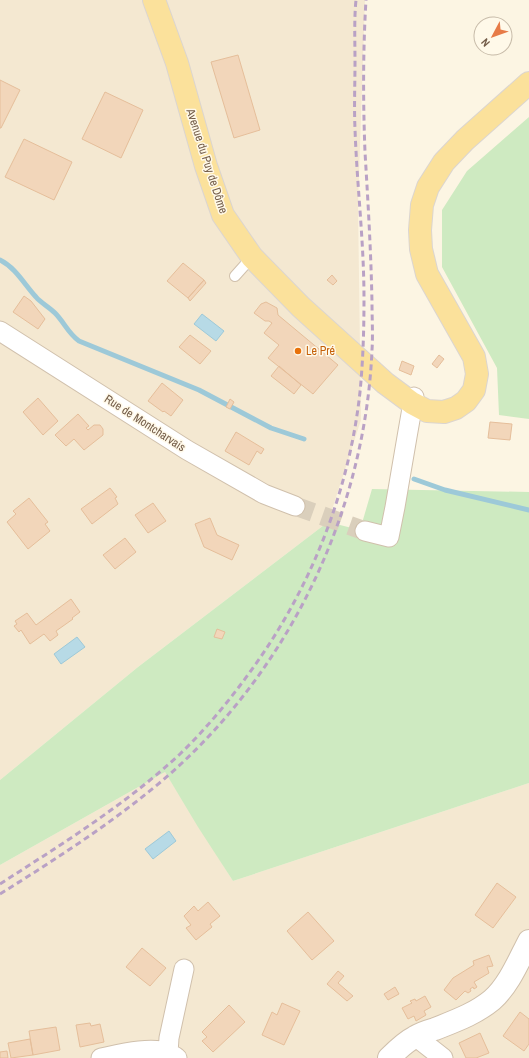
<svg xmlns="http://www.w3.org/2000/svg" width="529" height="1058" viewBox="0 0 529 1058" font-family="'Archivo Narrow',sans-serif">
<rect width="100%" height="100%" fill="#fcf5e3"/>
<path fill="#f4e8d1" d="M0,0H365L358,204L361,420L328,522L138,667L0,780Z
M165,772L233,881L529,783V1058H0V865Z"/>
<path fill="#ceeac1" d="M529,117V419L499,415L497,368L442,267V210L467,171Z
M372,489L529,492V783L233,881L198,827L165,772L0,865V780L138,667L328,522L360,530Z"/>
<path fill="#b7dae6" stroke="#9dc9d8" d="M202,314L224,331L216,341L194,324Z
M77,637L85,647L61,664L54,654Z
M169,831L176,841L153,859L145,849Z"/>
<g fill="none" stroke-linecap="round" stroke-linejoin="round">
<path stroke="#9dc9d8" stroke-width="5" d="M0,260C16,268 24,284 36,297C41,303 49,307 55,313C64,322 68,333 79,341L199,390L271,428L304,439
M414,479L445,490L529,510"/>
</g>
<path fill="#f2d6ba" stroke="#e5be9a" d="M238,55L260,130L234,138L211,62Z
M0,80L20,90L1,128H0Z
M105,92L143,110L121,158L82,139Z
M24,139L72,162L54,200L5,177Z
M183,263L204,280L188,298L167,281Z
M332,275L337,281L333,285L327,280Z
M204,280L206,283L190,301L188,298Z
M24,296L31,301L45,319L38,329L13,312Z
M266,302L277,308L278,315L338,365L313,394L268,358L279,345L264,333L272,323L269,321H265L254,313L261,304Z
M190,335L211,351L200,364L179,347Z
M439,355L444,359L437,368L432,364Z
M402,361L414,366L411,375L399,370Z
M279,366L301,385L294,394L271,376Z
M162,383L183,400L171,416L164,411L163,412L148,401Z
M38,398L58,421L43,435L23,412Z
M230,399L234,402L230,409L226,407Z
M78,414L89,426L86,428L88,430L94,425H100L103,429V435L84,450L74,439L66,446L55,435Z
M490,422L512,424L510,440L488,438Z
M236,432L264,449L261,454L257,451L249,465L225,451Z
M110,488L117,497L115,498L118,504L92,524L81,509Z
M29,498L48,522L45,524L50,531L28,549L7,522L16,514L13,511Z
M153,503L166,521L148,533L135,515Z
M210,518L217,535L239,545L232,560L204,547L195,524Z
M125,538L136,552L115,569L103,555Z
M71,599L80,612L72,618L73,619L56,631L58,635L50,641L44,634L30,644L21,630L19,632L14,626L17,624L15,621L27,613L36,625Z
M217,629L225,632L222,639L214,637Z
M497,883L516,897L493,928L475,915Z
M208,902L220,916L210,924L212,927L196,940L186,928L191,925L184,916L194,906L198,911Z
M308,912L334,941L312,960L287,931Z
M142,948L166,968L150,986L126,967Z
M489,955L493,966L487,967L489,973L474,982L477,987L474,989L473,987L470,989L471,991L468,993L465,991L456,1000L444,990L453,978L474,965L473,961Z
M338,971L344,976L338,983L353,996L347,1001L327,984Z
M395,987L399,994L388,1000L384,994Z
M425,996L431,1007L424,1011L426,1015L416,1021L414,1016L408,1019L402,1008L412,1003L410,1001L415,999L416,1001Z
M282,1003L300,1011L284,1045L262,1035L272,1012L277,1015Z
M229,1005L245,1022L213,1052L202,1041L207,1037L202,1032Z
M520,1012L529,1019V1044L524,1051L503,1036Z
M90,1023L91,1026L100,1024L104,1042L80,1047L76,1025Z
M56,1027L60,1050L33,1055L29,1031Z
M480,1033L489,1053L476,1058H466L459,1043Z
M30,1039L33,1055L11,1058L8,1043Z
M7,1051L8,1058H0V1052Z"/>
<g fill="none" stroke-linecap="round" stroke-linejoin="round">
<path stroke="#dacfbc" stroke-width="19" stroke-dasharray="19 10" stroke-linecap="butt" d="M295,506L365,531"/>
<defs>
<path id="service" d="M235,276L252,257"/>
<path id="minor" d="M0,331L187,450L264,494L295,506
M365,531L389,537L395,507L407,437L414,397
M415,1036L443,1058
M168,1053L169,1038L184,969
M101,1058C120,1054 151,1046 169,1053C172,1054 174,1056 177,1058"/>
<path id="tertiary" d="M389,1058C397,1050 405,1042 415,1037C421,1033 428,1031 435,1029C455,1021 475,1014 492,1000C509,985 519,960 529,941"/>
<path id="primary" d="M154,0L177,63L206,166L223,215L252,257L301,307L385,383L412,403L427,411L444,412L456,408L466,401L474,390L477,374L474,357L427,274L421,249L420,230L422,205L428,187L444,162L465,140L529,83"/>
</defs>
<use href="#service" stroke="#d0c0ac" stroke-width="12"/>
<use href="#minor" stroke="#d0c0ac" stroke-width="21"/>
<use href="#tertiary" stroke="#d0c0ac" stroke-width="24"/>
<use href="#primary" stroke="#dbd5d0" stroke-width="24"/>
<use href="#service" stroke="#fff" stroke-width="10"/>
<use href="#minor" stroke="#fff" stroke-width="19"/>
<use href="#tertiary" stroke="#fff" stroke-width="22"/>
<use href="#primary" stroke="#fbe19b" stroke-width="22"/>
<path stroke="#b9a1c5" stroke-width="3" stroke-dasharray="6 4" stroke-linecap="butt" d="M0,884C62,844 125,805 180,754C206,729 229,701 250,672C310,590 349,493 360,392C363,361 364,330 364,299C364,242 357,186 355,129C354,107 355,84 355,62C355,41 354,20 356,0
M0,894C56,859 112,823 163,780C287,674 365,514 372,350C373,335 372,319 372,303C371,252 368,202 365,152C363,101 363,50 366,0"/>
</g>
<circle fill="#e8710a" stroke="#fff9e9" stroke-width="1.5" cx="298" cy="351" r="4"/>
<g text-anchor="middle" stroke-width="3" stroke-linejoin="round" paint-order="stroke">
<g font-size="12" fill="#745d49" stroke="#fff9e9">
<text transform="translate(207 161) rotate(72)" y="4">Avenue du Puy de Dôme</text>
<text transform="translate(145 423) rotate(33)" y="4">Rue de Montcharvais</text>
</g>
<g font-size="12" fill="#c56008" stroke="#fff9e9" text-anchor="start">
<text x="306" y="355">Le Pré</text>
</g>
</g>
<g transform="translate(493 36) rotate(229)"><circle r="19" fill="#fff9e9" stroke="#c7bba9"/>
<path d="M0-3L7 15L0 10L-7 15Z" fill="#e77b47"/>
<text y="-6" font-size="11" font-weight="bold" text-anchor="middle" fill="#745d49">N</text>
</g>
</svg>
